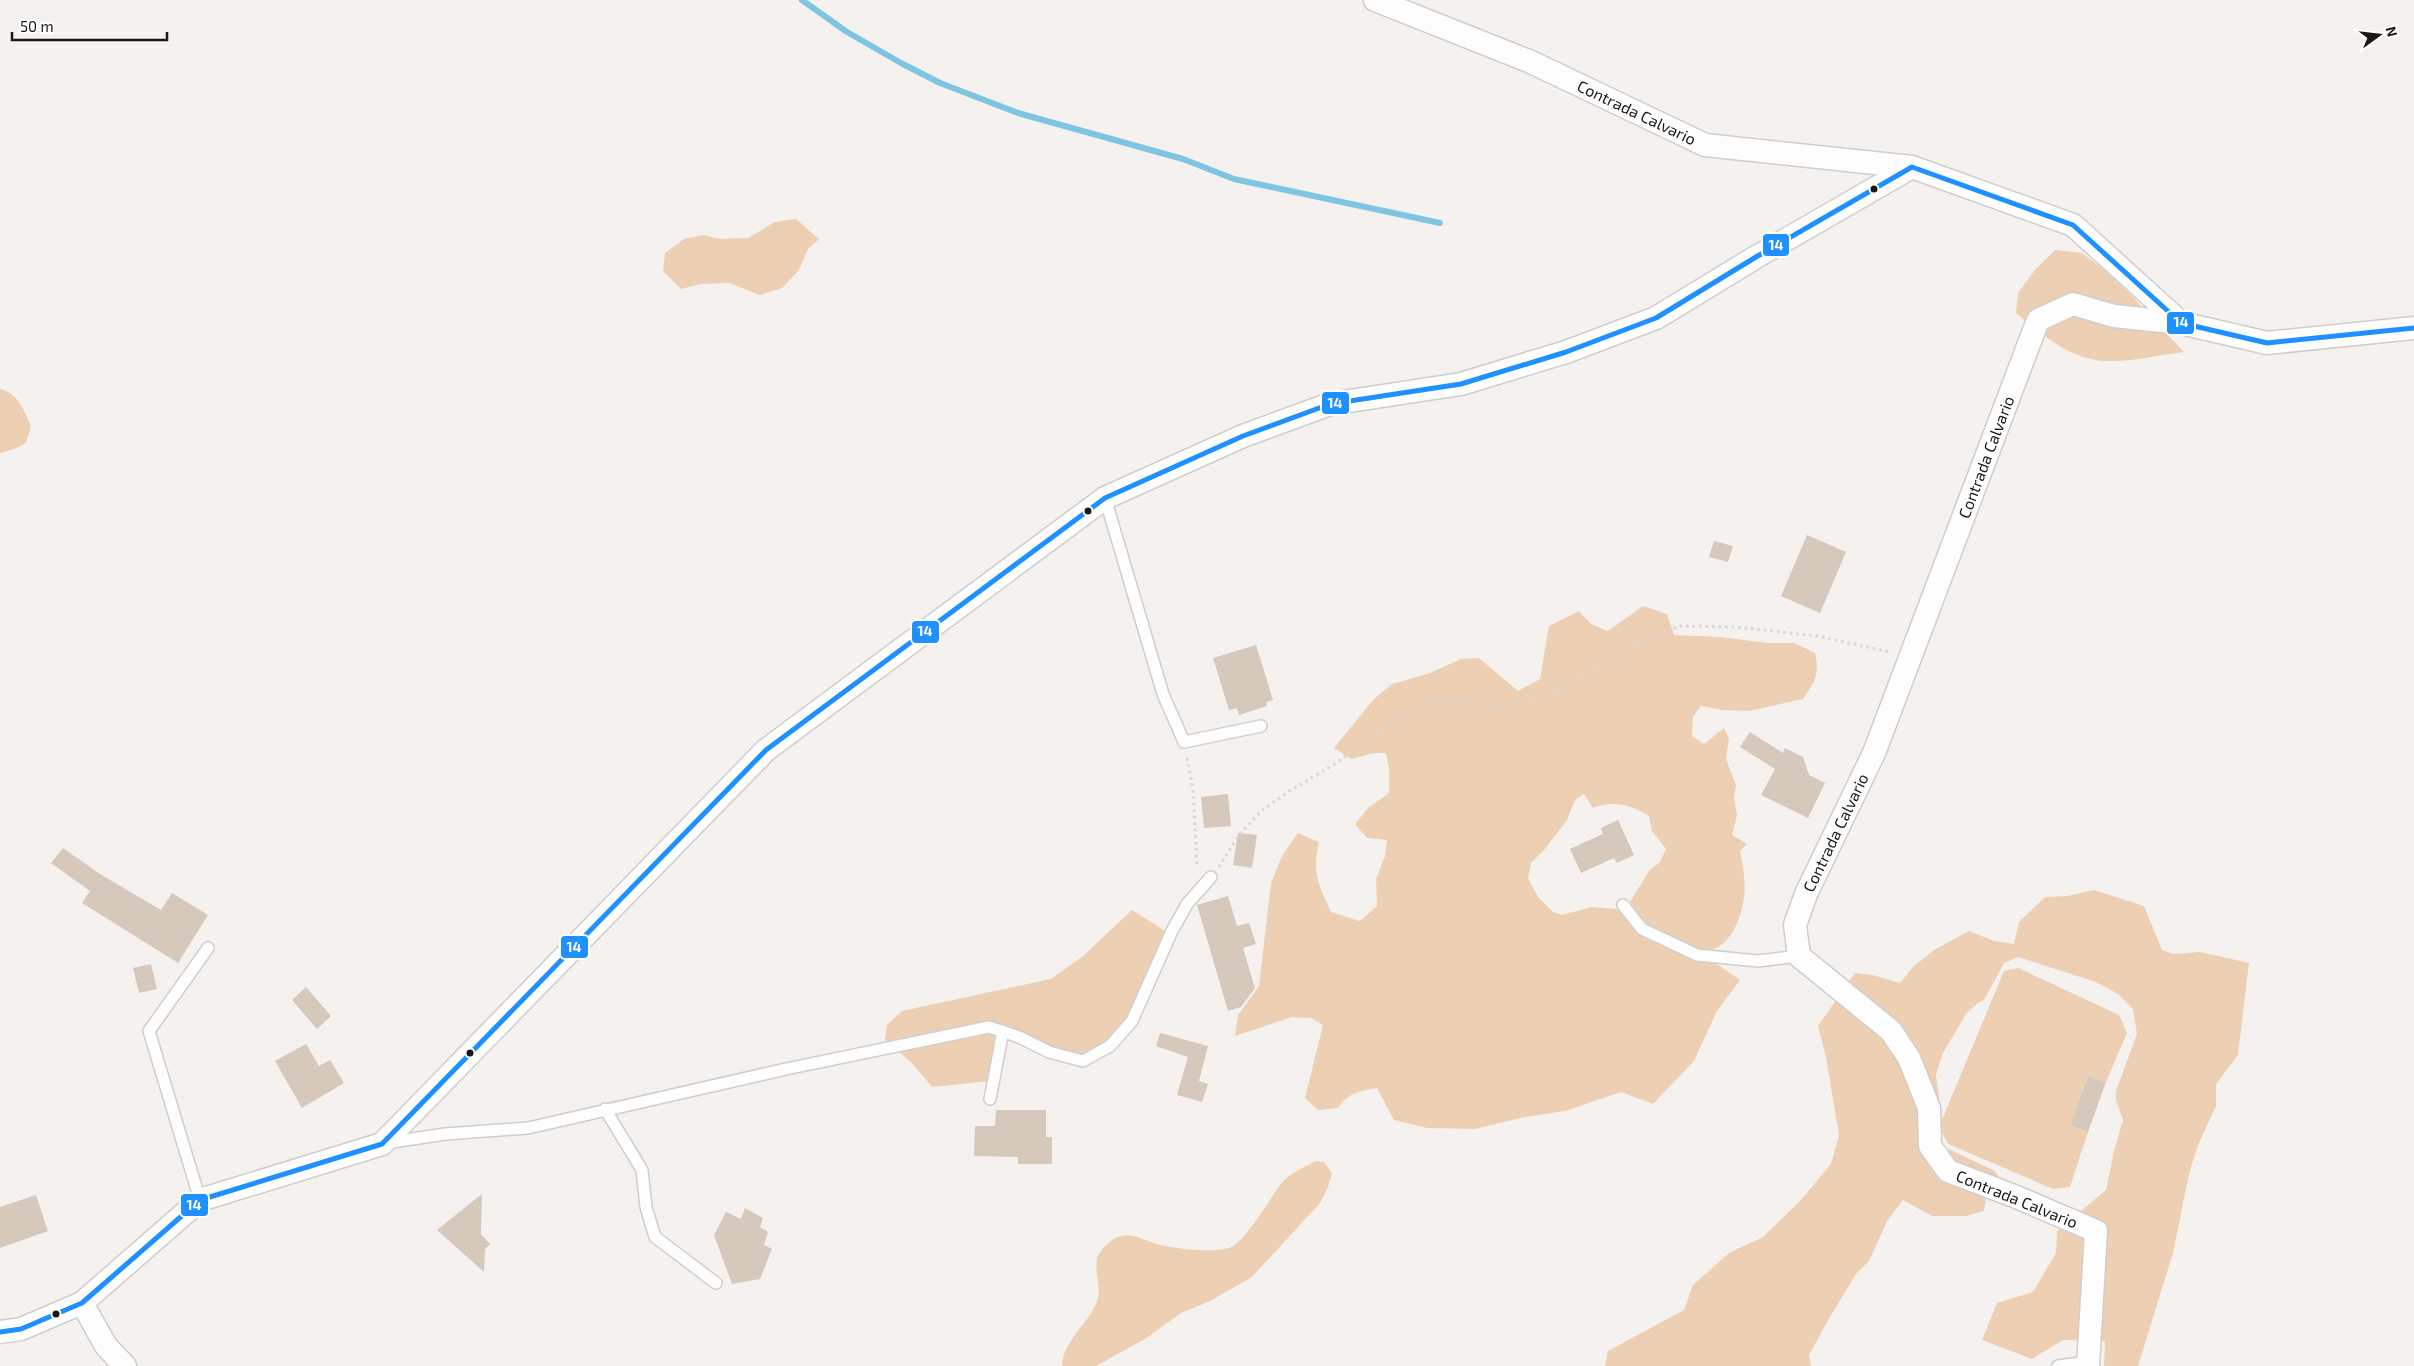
<svg xmlns="http://www.w3.org/2000/svg" width="2414" height="1366" viewBox="0 0 2414 1366" font-family="'Exo 2',sans-serif">
<rect width="100%" height="100%" fill="#f4f1ef"/>
<path fill="#edd0b3" d="M796,219L819,239L808,249L799,270L782,288L760,295L729,283L701,284L681,289L663,271L665,253L684,239L703,235L720,239L748,238L775,222Z
M2055,250L2082,253L2103,269L2130,294L2184,352C2159,355 2133,362 2107,361C2072,361 2041,334 2016,313L2018,293L2035,270Z
M0,389C18,393 24,410 31,426L26,443L14,449L0,453Z
M1643,606L1667,614L1674,635L1721,637L1767,643H1794L1815,653C1820,675 1815,681 1803,699L1749,711L1723,710L1701,706L1693,717L1692,736L1704,744L1724,728L1729,738L1726,759L1736,785L1734,798L1737,815L1732,835L1747,844L1740,851C1743,866 1746,882 1744,897C1741,922 1727,956 1697,950C1690,949 1682,943 1676,940C1651,928 1645,925 1630,902L1649,871L1660,862L1666,849L1652,831L1649,816C1632,805 1612,800 1593,808L1584,794L1575,800L1567,820L1544,850L1531,863L1528,878L1538,897L1553,912L1562,915L1592,907L1617,909L1641,935L1696,958L1714,962L1740,980L1717,1011L1694,1061L1653,1104L1621,1092L1565,1111L1525,1117L1475,1129L1427,1128L1394,1120L1377,1088C1360,1091 1348,1093 1338,1108L1318,1110L1305,1098L1323,1025L1311,1018L1292,1017L1235,1036L1238,1015L1259,986L1271,883L1282,856L1298,833L1319,842C1312,873 1318,884 1331,912L1360,921L1377,906L1376,879L1385,856L1387,840L1367,838L1355,824L1368,808L1389,793V767L1386,753H1374L1351,759L1334,748L1374,699L1392,684L1430,673L1461,659L1479,658L1518,691L1540,679L1549,626L1579,611L1591,624L1608,631Z
M2094,890L2144,906L2162,950L2173,954L2200,952L2249,963L2238,1055L2216,1084V1106L2198,1145L2189,1174L2173,1253L2138,1366H2104L2105,1341L2063,1340L2032,1359L1982,1340L1997,1303L2033,1292L2056,1253L2057,1231L2106,1190L2114,1151L2123,1120L2116,1100V1091L2137,1034L2133,1009L2118,994L2096,982L2018,957L2004,963L1984,1000L1978,1003L1966,1014L1943,1053L1936,1075L1939,1098L1932,1128L1940,1145L1995,1171L2001,1181L1986,1198L1984,1211L1966,1216H1932L1903,1200L1887,1221L1869,1261L1856,1274L1827,1322L1809,1355L1811,1366H1605L1608,1351L1684,1310L1693,1285L1729,1253L1763,1237L1801,1200L1831,1164L1839,1135L1826,1057L1818,1026L1855,973L1872,975L1900,983L1913,967L1934,950L1969,931L1994,941L2014,944L2019,922L2045,897L2068,896Z
M1132,910L1167,932C1154,963 1124,1049 1088,1056C1066,1060 1017,1040 995,1034L990,1081L932,1087L912,1063L885,1040L887,1025L902,1011L1051,979L1083,956Z
M2018,968L2119,1015L2127,1033L2106,1082L2088,1076L2070,1125L2088,1132L2070,1187L2053,1189L1948,1144L1939,1127L2004,971Z
M1316,1161L1324,1162L1332,1173L1328,1187L1320,1203L1252,1277L1210,1301L1181,1313L1145,1339L1096,1366H1062C1063,1340 1089,1324 1097,1301C1102,1287 1094,1272 1097,1259C1100,1250 1111,1238 1121,1236C1134,1233 1145,1241 1157,1244C1175,1249 1211,1253 1229,1248C1247,1241 1269,1199 1281,1184C1290,1173 1304,1167 1316,1161Z"/>
<g fill="none" stroke-linecap="round" stroke-linejoin="round">
<path stroke="#7ec5e2" stroke-width="6" d="M802,0L847,32L901,63L940,83L1018,113L1183,159L1234,179L1440,223"/>
</g>
<path fill="#d6c8bb" d="M1807,535L1846,552L1820,613L1781,596Z
M1714,541L1733,546L1728,562L1709,557Z
M1256,645L1273,700L1266,702L1267,706L1239,715L1237,708L1229,710L1213,658Z
M1750,732L1783,753L1785,748L1803,757L1809,775L1825,783L1808,818L1761,795L1775,769L1740,747Z
M1228,794L1231,826L1204,828L1201,797Z
M1618,820L1634,855L1617,863L1614,858L1581,873L1570,849L1603,834L1601,828Z
M1238,833L1257,835L1252,868L1233,865Z
M63,848L100,874L161,910L172,893L208,915L178,963L82,903L90,891L51,863Z
M1228,896L1237,926L1249,923L1256,944L1243,948L1255,988L1241,1007L1228,1011L1197,905Z
M151,964L157,989L139,993L133,968Z
M306,987L331,1016L317,1029L292,1000Z
M1160,1033L1208,1046L1199,1081L1208,1084L1202,1102L1177,1095L1188,1057L1156,1046Z
M306,1044L319,1066L330,1060L344,1083L302,1108L275,1061Z
M2088,1076L2106,1082L2088,1132L2070,1125Z
M996,1110H1046V1137H1052V1164H1018V1157L974,1156L975,1126H995Z
M482,1194L481,1234L490,1244L485,1249L484,1272L437,1230Z
M36,1195L48,1231L0,1248V1207Z
M745,1208L763,1218L760,1227L768,1232L764,1245L772,1249L760,1279L732,1284L714,1235L726,1212L741,1219Z"/>
<g fill="none" stroke-linecap="round" stroke-linejoin="round">
<defs>
<path id="lane" d="M1105,498L1163,694L1184,742L1261,726
M1623,905L1642,929L1697,955L1758,961L1799,956
M990,1099L1003,1031
M605,1109L642,1170L646,1207L655,1237L716,1283
M386,1143L445,1134L528,1128L786,1069L989,1027L1019,1037L1049,1052L1083,1061L1110,1046L1132,1021L1172,931L1187,904L1211,877
M200,1200L149,1031L208,948
M2058,1366L2088,1362"/>
<g id="street">
<path id="s1" d="M1375,0L1531,62L1705,145L1912,167"/>
<path d="M82,1303L106,1346L125,1366"/>
<path d="M0,1332L21,1329L82,1303L200,1200L382,1144L766,750L1105,498L1243,436L1330,404L1461,384L1566,352L1656,318L1756,257L1912,167L2073,225L2181,323L2267,343L2414,328"/>
<path id="s2" d="M2088,1366L2096,1231L2014,1196L1948,1171L1930,1146L1929,1108L1909,1058L1891,1031L1799,956L1795,925L1806,894L1874,753L2038,320L2073,304L2114,316L2181,323"/>
</g>
</defs>
<use href="#lane" stroke="#d0cecc" stroke-width="14"/>
<use href="#street" stroke="#d0cecc" stroke-width="25"/>
<path stroke="#d7d7d6" stroke-width="3" stroke-dasharray="2.5 4" stroke-linecap="butt" d="M1187,758L1193,789L1197,864L1200,867
M1219,867L1239,835L1261,811L1291,790L1333,765L1402,716L1429,703H1467L1505,706L1530,699L1560,689L1629,648L1658,634L1681,626L1736,627L1817,636L1890,652"/>
<use href="#lane" stroke="#fdfdfd" stroke-width="11"/>
<use href="#street" stroke="#fdfdfd" stroke-width="22"/>
<defs>
<path id="bus-1" d="M0,1332L21,1329L82,1303L200,1200L382,1144L766,750L1105,498L1243,436L1330,404L1461,384L1566,352L1656,318L1756,257L1912,167L2073,225L2181,323L2267,343L2414,328"/>
</defs>
<use href="#bus-1" stroke="#fff" stroke-width="9"/>
<use href="#bus-1" stroke="#1e90ff" stroke-width="5"/>
</g>
<g fill="#191817" stroke="#fff" stroke-width="2">
<circle cx="1874" cy="189" r="4.5"/>
<circle cx="1088" cy="511" r="4.5"/>
<circle cx="470" cy="1053" r="4.5"/>
<circle cx="56" cy="1314" r="4.5"/>
</g>
<g text-anchor="middle" stroke-width="4" stroke-linejoin="round" paint-order="stroke">
<g font-size="16" fill="#191817" stroke="#fff">
<text dy="6" stroke="none"><textPath href="#s1" startOffset="285">Contrada Calvario</textPath></text>
<text dy="6" stroke="none"><textPath href="#s2" startOffset="1106">Contrada Calvario</textPath></text>
<text dy="6" stroke="none"><textPath href="#s2" startOffset="701">Contrada Calvario</textPath></text>
<text transform="translate(2017 1199) rotate(22)" y="6">Contrada Calvario</text>
</g>
</g>
<g stroke="#fff" stroke-width="2">
<rect x="1762" y="233" width="28" height="24" rx="5" fill="#1e90ff"/>
<rect x="2166" y="311" width="29" height="24" rx="5" fill="#1e90ff"/>
<rect x="1321" y="391" width="29" height="24" rx="5" fill="#1e90ff"/>
<rect x="911" y="620" width="29" height="24" rx="5" fill="#1e90ff"/>
<rect x="560" y="935" width="29" height="24" rx="5" fill="#1e90ff"/>
<rect x="180" y="1193" width="29" height="24" rx="5" fill="#1e90ff"/>
</g>
<g font-size="14" text-anchor="middle" font-weight="bold" fill="#fff">
<text x="1776" y="250">14</text>
<text x="2181" y="327">14</text>
<text x="1335" y="408">14</text>
<text x="925" y="636">14</text>
<text x="574" y="952">14</text>
<text x="194" y="1210">14</text>
</g>
<g transform="translate(2379 35) rotate(75)" stroke="#ffffff" stroke-width="4" paint-order="stroke">
<path d="M0-4L9 19L0 12L-9 19Z" fill="#191817"/>
<text y="-8" font-size="14" font-weight="bold" text-anchor="middle" fill="#191817">N</text>
</g>
<path d="M12 32v8h155v-8" fill="none" stroke="#191817" stroke-width="2.5"/>
<text x="20" y="32" font-size="15" fill="#191817" stroke="#ffffff" stroke-width="4" paint-order="stroke">50 m</text>
</svg>
